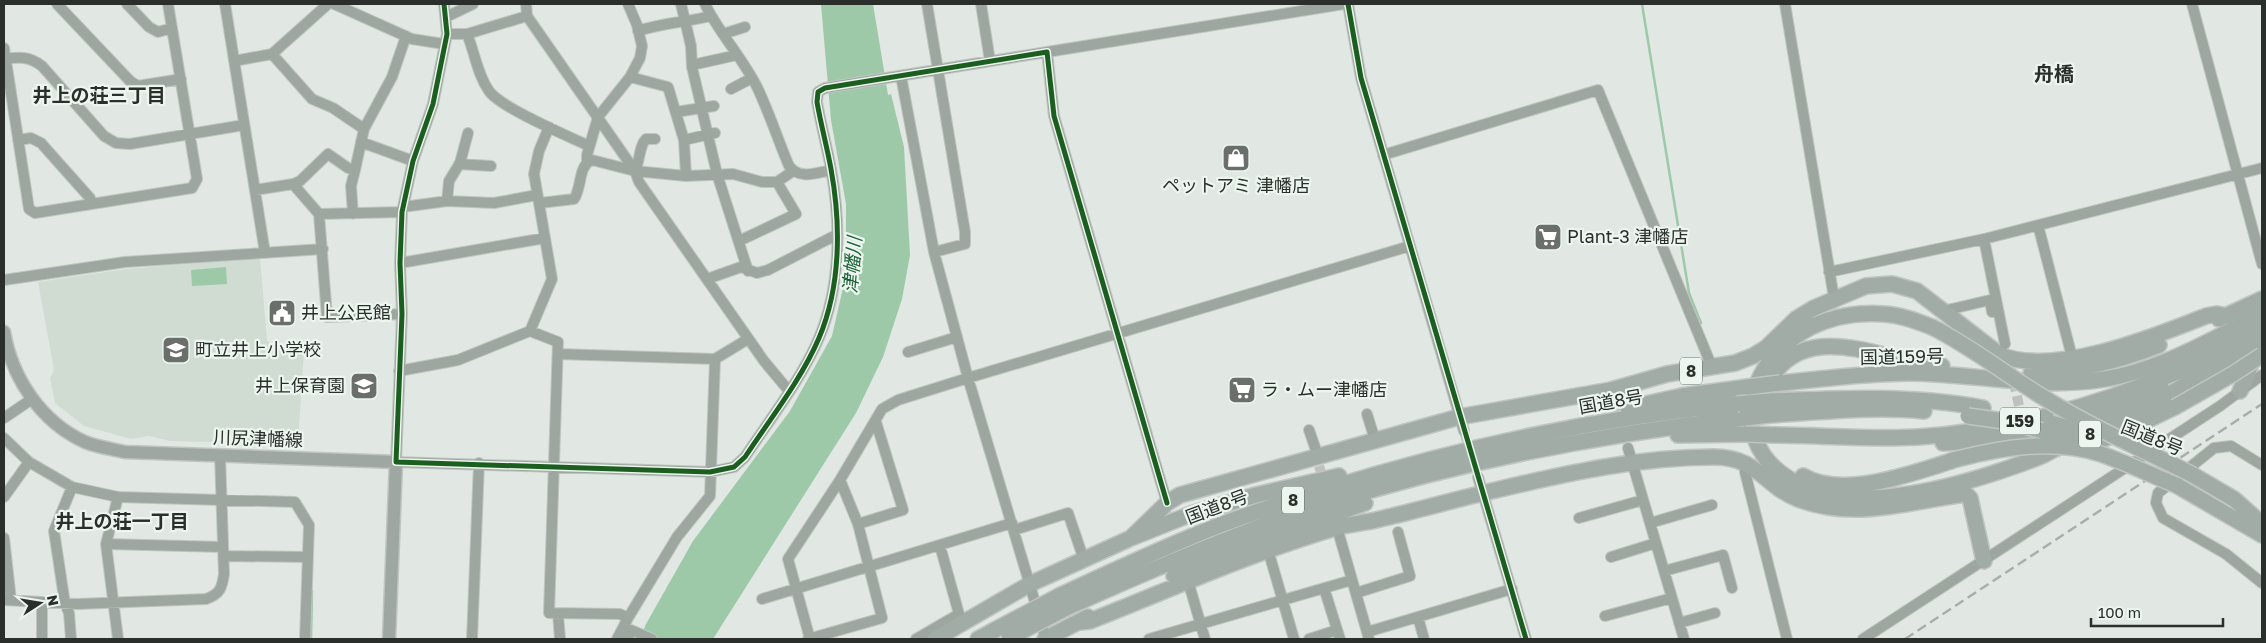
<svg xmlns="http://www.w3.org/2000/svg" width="2266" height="643" viewBox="0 0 2266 643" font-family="'Golos Text','Noto Sans JP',sans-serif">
<rect width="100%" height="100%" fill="#e1e7e2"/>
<path fill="#d0dcd2" d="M260,258L267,340L273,347L301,348L304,351L298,442H208L170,441L149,436L131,439L84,426L55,403L50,378L54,370L38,282L126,269Z"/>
<path fill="#9dc9a9" d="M821,4H873L888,95L891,94L904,147L910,255L902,299L883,357L856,413L713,639H640L646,624L693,541L790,411L832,336L846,275V204L831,120Z
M226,267L227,284L192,286L191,270Z"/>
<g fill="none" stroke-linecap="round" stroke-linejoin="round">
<path stroke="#9dc9a9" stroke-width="2.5" d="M1642,4L1689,293L1701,323
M311,639L312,591"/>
<path stroke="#bdc2be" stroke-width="10" stroke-dasharray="10 5" stroke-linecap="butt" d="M2007,352L2024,428
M1615,404L1628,448
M1464,431L1478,477
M1319,466L1325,485"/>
<defs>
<path id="minor" d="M57,4L130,81L138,86L181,79
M127,4L149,27L158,32L172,28
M225,4L265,253
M334,4L412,39L444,44
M444,4L447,34L433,104L413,161L402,212L400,263L402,314L396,462L710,472L734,467L745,457C770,419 801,380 819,338C841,286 841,224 831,169C827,147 821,125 817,102L818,92L825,88L1047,52L1054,116L1167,503
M526,4L527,16L635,171L639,182L764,361L789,391
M681,4L691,46L692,67L717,174L748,271
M705,4C719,33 742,57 757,87C769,112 778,140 789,166C800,180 815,173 831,170
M927,4L965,232V244L934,252
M981,4L990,61
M1348,4L1361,78L1464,431
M1785,4L1834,298
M2192,4L2262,264
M446,17L473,4
M638,31C662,23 687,22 711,16
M447,34H467C475,53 477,74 489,91C501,108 568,136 589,146
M467,34L527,16
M723,34L745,27
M4,48L29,209L35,213L192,188L197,179L168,4
M1047,52L1344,4
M272,54L312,99L333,108L364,129
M4,59C19,57 29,56 42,66L104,136L116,143L130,144L244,125
M234,61L272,54L328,4
M692,65L737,55
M901,76L934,252L968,378L1046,639
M630,77L668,87L684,140L686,176
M731,89L752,78
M676,112L714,106
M18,140L31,138L41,143L90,198L91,203
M684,140L715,133
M361,142L413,161
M1383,155L1598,90L1712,367
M587,162V155L598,117L630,77L640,58L642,46L637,25L628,4
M459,164L491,166
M635,171C640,161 639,146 646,139H655
M293,184L319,214L327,317L402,314
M255,190L293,184L300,181L328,154L348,168L355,170L364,129L392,77L406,36
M447,201L449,181L460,163L468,133
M540,203L574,199C582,188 578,165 592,160L635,171L686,176L733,174L762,182H777L793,171
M403,207L447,201L494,203L537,195
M319,214L402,212
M353,214L351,186L355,170
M2038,225L2072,357
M1984,239L2005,344
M739,241L796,214L777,182
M400,263L545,238
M1829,272L1984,239L2262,168
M707,279L741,267L757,273L768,270L836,235
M4,280L125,262L323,249
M1943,311L1990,300L1992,312
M530,331L558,342L549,613L620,614L628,618
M908,352L957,337
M558,354L715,359
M399,371L458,360L530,331L552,279L534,174L539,151L549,127
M1611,390L1615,404
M1367,414L1375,440
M4,418L32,399
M1309,430L1318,456
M4,438L29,462L72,487L118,497L295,502L309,525L305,639
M1628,448L1684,639
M1748,465L1745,472L1787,639
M2262,465L2231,446L2214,448L2158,493L2156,503L2163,518L2226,554L2262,583
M1478,477L1526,639
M4,497L29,462
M118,497L106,544L118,639
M1579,518L1643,500
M1650,523L1712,505
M858,524L903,510L876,422
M1336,524L1369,639
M1014,530L1068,513L1084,560
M4,538L11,600
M106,544L223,547
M940,546L959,614
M1268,550L1294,639
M224,556L308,557
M1611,557L1656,543
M1664,571L1723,555L1732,588
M1188,581L1205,639
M1324,588L1340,639
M1356,593L1410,576L1398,532
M762,599L1012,523
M4,600L78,604L206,599C220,594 222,588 224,574L220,455
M558,614L560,639
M1605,616L1672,598
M1418,617L1424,639
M1679,623L1715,613
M1367,632L1512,589
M42,639V602
M71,639L69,613L65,604L54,531L72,487
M472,639L479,463
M617,639L628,618L677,537L710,496L715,359L748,339
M628,639L631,630L652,639
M808,639L882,618L858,524L840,480
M810,639L788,559L840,480L882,409L898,400L968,378L1410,246
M916,639L959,614L961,618
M1149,639L1352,580
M1309,639L1337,630
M1863,639L2220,406L2262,375"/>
<path id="major" d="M4,332C12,378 41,422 85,442C97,447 112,449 125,452L396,462L389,639"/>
<path id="highway" d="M2219,319L2262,299
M1932,327C1916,321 1901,315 1884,314C1860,312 1833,316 1811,327C1764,351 1731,408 1764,456C1777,474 1799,486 1820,493C1882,510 1976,481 2034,459C2044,456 2052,450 2061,446
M2207,371L2262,344
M2031,373C2076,371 2117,362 2159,345
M1780,383C1823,379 1866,373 1909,373C1974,373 2041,390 2105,379C2162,370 2211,339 2262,315
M1767,385C1795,329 1852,347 1900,359C1914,362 1928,364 1942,366
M2240,391L2247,376L2251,363L2243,359
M1771,401C1842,398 1913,395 1983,408
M1628,408L1682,396L1748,387
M1770,415C1821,412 1874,406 1924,411
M2071,421L2115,409L2162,389
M2089,433L2139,412L2216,367
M1678,435L1746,434
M1775,435C1822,435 1871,440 1918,437C2004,432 2099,405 2177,372C2206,360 2234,344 2262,330
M1943,443L1996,440L2044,429
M2083,447L2127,430L2175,407
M2193,475L2234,499L2262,524
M1803,476C1842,500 1917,472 1957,459
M2176,485L2262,535
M1131,538L1167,503L1180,495L1459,417L1611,390L1667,374L1735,363L1753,356L1766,348L1796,319L1814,308L1866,286L1892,284L1917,291L2000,355C2055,377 2153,337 2206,316L2217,314L2227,316
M1174,576L1248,545L1365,503
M1061,595C1113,571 1166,546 1220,525C1254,512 1289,501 1324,490C1458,448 1596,418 1737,404
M1066,608C1143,573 1221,540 1301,512C1444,464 1595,435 1744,418
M1080,622L1090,621C1171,589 1251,553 1335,528C1349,524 1365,523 1380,519C1419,510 1457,499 1496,490C1568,473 1639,457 1714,457C1758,457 1764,486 1798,499C1855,521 1909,501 1966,494L1970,498L1984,561
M935,639L1030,584L1131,538L1191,514L1256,495L1339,476
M978,639L993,631
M1045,639L1088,617"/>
</defs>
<use href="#minor" stroke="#c1c5c2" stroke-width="12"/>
<use href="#major" stroke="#c1c5c2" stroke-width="15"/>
<use href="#highway" stroke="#c1c5c2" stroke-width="18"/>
<use href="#minor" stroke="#9da69f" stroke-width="10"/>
<use href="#major" stroke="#9ea7a1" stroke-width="12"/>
<use href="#highway" stroke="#a1aca6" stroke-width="15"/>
<path stroke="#a9aeaa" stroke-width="2.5" stroke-dasharray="10 5" stroke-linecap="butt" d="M1905,639L2262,404"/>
<defs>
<path id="highway-bridge" d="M1932,327C1974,348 2010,378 2051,402C2096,430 2145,450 2193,475
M1748,387L1780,383
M1737,404L1771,401
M2175,407L2233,374L2262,355
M1968,416L2011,422L2085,443
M1744,418L1770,415
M2051,423L2096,436
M1746,434L1775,435
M1957,459C2004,447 2054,439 2101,454C2127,463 2151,475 2176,485
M993,631L1061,595
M1009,638L1066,608"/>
</defs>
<use href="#highway-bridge" stroke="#c1c5c2" stroke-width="18" stroke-linecap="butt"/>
<use href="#highway-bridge" stroke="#a1aca6" stroke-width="15"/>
<defs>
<path id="cycleway" d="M444,4L447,34L433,104L413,161L402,212L400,263L402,314L396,462L710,472L734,467L745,457C770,419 801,380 819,338C841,286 841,224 831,169C827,147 821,125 817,102L818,92L825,88L1047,52L1054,116L1167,503
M1348,4L1361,78L1526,639"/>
</defs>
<use href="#cycleway" stroke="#ecf6ef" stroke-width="8"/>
<use href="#cycleway" stroke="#1b5e20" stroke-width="5"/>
</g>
<defs>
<symbol id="shop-square" viewBox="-11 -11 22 22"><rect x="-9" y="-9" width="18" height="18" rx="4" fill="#6b6f6c" stroke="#ecf6ef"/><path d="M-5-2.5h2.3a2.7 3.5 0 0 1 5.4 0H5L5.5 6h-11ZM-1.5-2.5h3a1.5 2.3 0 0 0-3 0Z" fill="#fff"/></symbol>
<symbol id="supermarket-square" viewBox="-11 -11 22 22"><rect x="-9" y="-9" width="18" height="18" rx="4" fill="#6b6f6c" stroke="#ecf6ef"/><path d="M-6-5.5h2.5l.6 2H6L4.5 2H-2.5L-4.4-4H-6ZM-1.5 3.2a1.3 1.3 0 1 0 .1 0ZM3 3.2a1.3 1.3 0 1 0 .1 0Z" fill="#fff"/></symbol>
<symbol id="civic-square" viewBox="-11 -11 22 22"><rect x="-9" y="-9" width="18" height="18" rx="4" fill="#6b6f6c" stroke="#ecf6ef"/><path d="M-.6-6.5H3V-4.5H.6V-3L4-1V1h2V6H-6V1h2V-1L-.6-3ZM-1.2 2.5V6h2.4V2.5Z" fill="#fff"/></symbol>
<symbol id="school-square" viewBox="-11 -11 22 22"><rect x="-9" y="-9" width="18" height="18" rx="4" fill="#6b6f6c" stroke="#ecf6ef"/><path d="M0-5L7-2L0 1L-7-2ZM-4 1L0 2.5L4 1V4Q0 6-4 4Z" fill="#fff"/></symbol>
</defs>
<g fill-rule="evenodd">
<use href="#shop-square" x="1220" y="142" width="32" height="32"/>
<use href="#supermarket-square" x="1532" y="221" width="32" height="32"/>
<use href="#civic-square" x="266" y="297" width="32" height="32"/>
<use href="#school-square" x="160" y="334" width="32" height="32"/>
<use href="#school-square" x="348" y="370" width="32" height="32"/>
<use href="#supermarket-square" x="1226" y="374" width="32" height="32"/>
</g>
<g text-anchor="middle" stroke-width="4.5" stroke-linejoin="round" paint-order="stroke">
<g fill="#ecf6ef" stroke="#656b66" stroke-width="1">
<rect x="1680" y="357.5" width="22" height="27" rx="4"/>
<rect x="2000" y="407.5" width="40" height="27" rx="4"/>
<rect x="2079" y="420.5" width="22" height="27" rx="4"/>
<rect x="1282" y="486.5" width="22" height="27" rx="4"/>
</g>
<g font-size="16" font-weight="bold" fill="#2b2f2c">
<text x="1691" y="377">8</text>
<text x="2020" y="427">159</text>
<text x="2090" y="440">8</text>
<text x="1293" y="506">8</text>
</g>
<g font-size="18" fill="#2b2f2c" stroke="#ecf6ef" text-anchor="start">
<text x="1236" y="192" text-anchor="middle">ペットアミ 津幡店</text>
<text x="1567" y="243">Plant-3 津幡店</text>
<text x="301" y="319">井上公民館</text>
<text x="195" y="356">町立井上小学校</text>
<text x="345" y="392" text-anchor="end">井上保育園</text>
<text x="1261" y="396">ラ・ムー津幡店</text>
</g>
<g font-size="18" fill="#2b2f2c" stroke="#ecf6ef">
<text transform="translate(1902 357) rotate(-1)" y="6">国道159号</text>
<text transform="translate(1611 402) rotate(-10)" y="6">国道8号</text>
<text transform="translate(2152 438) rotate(22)" y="6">国道8号</text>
<text transform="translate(258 439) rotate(2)" y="6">川尻津幡線</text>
<text transform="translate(1217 507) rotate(-21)" y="6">国道8号</text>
</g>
<g font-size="19" font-weight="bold" fill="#2b2f2c" stroke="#ecf6ef">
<text x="99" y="102">井上の荘三丁目</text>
<text x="122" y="528">井上の荘一丁目</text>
</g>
<g font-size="19" font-style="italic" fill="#21633a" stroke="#ecf6ef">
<text transform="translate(852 265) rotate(-85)" y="7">津幡川</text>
</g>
<g font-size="20" font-weight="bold" fill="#2b2f2c" stroke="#ecf6ef">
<text x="2054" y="81">舟橋</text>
</g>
</g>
<rect width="2266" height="643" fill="none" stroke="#2b2f2c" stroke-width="10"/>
<g transform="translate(40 603) rotate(78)" stroke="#ecf6ef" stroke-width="4" paint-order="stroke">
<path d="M0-4L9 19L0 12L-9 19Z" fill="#2b2f2c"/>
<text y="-8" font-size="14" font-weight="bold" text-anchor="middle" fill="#2b2f2c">N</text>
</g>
<path d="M2091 618v8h132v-8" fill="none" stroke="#2b2f2c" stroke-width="2.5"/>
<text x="2098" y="618" font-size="15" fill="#2b2f2c" stroke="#ecf6ef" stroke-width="4" paint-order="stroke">100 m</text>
</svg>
